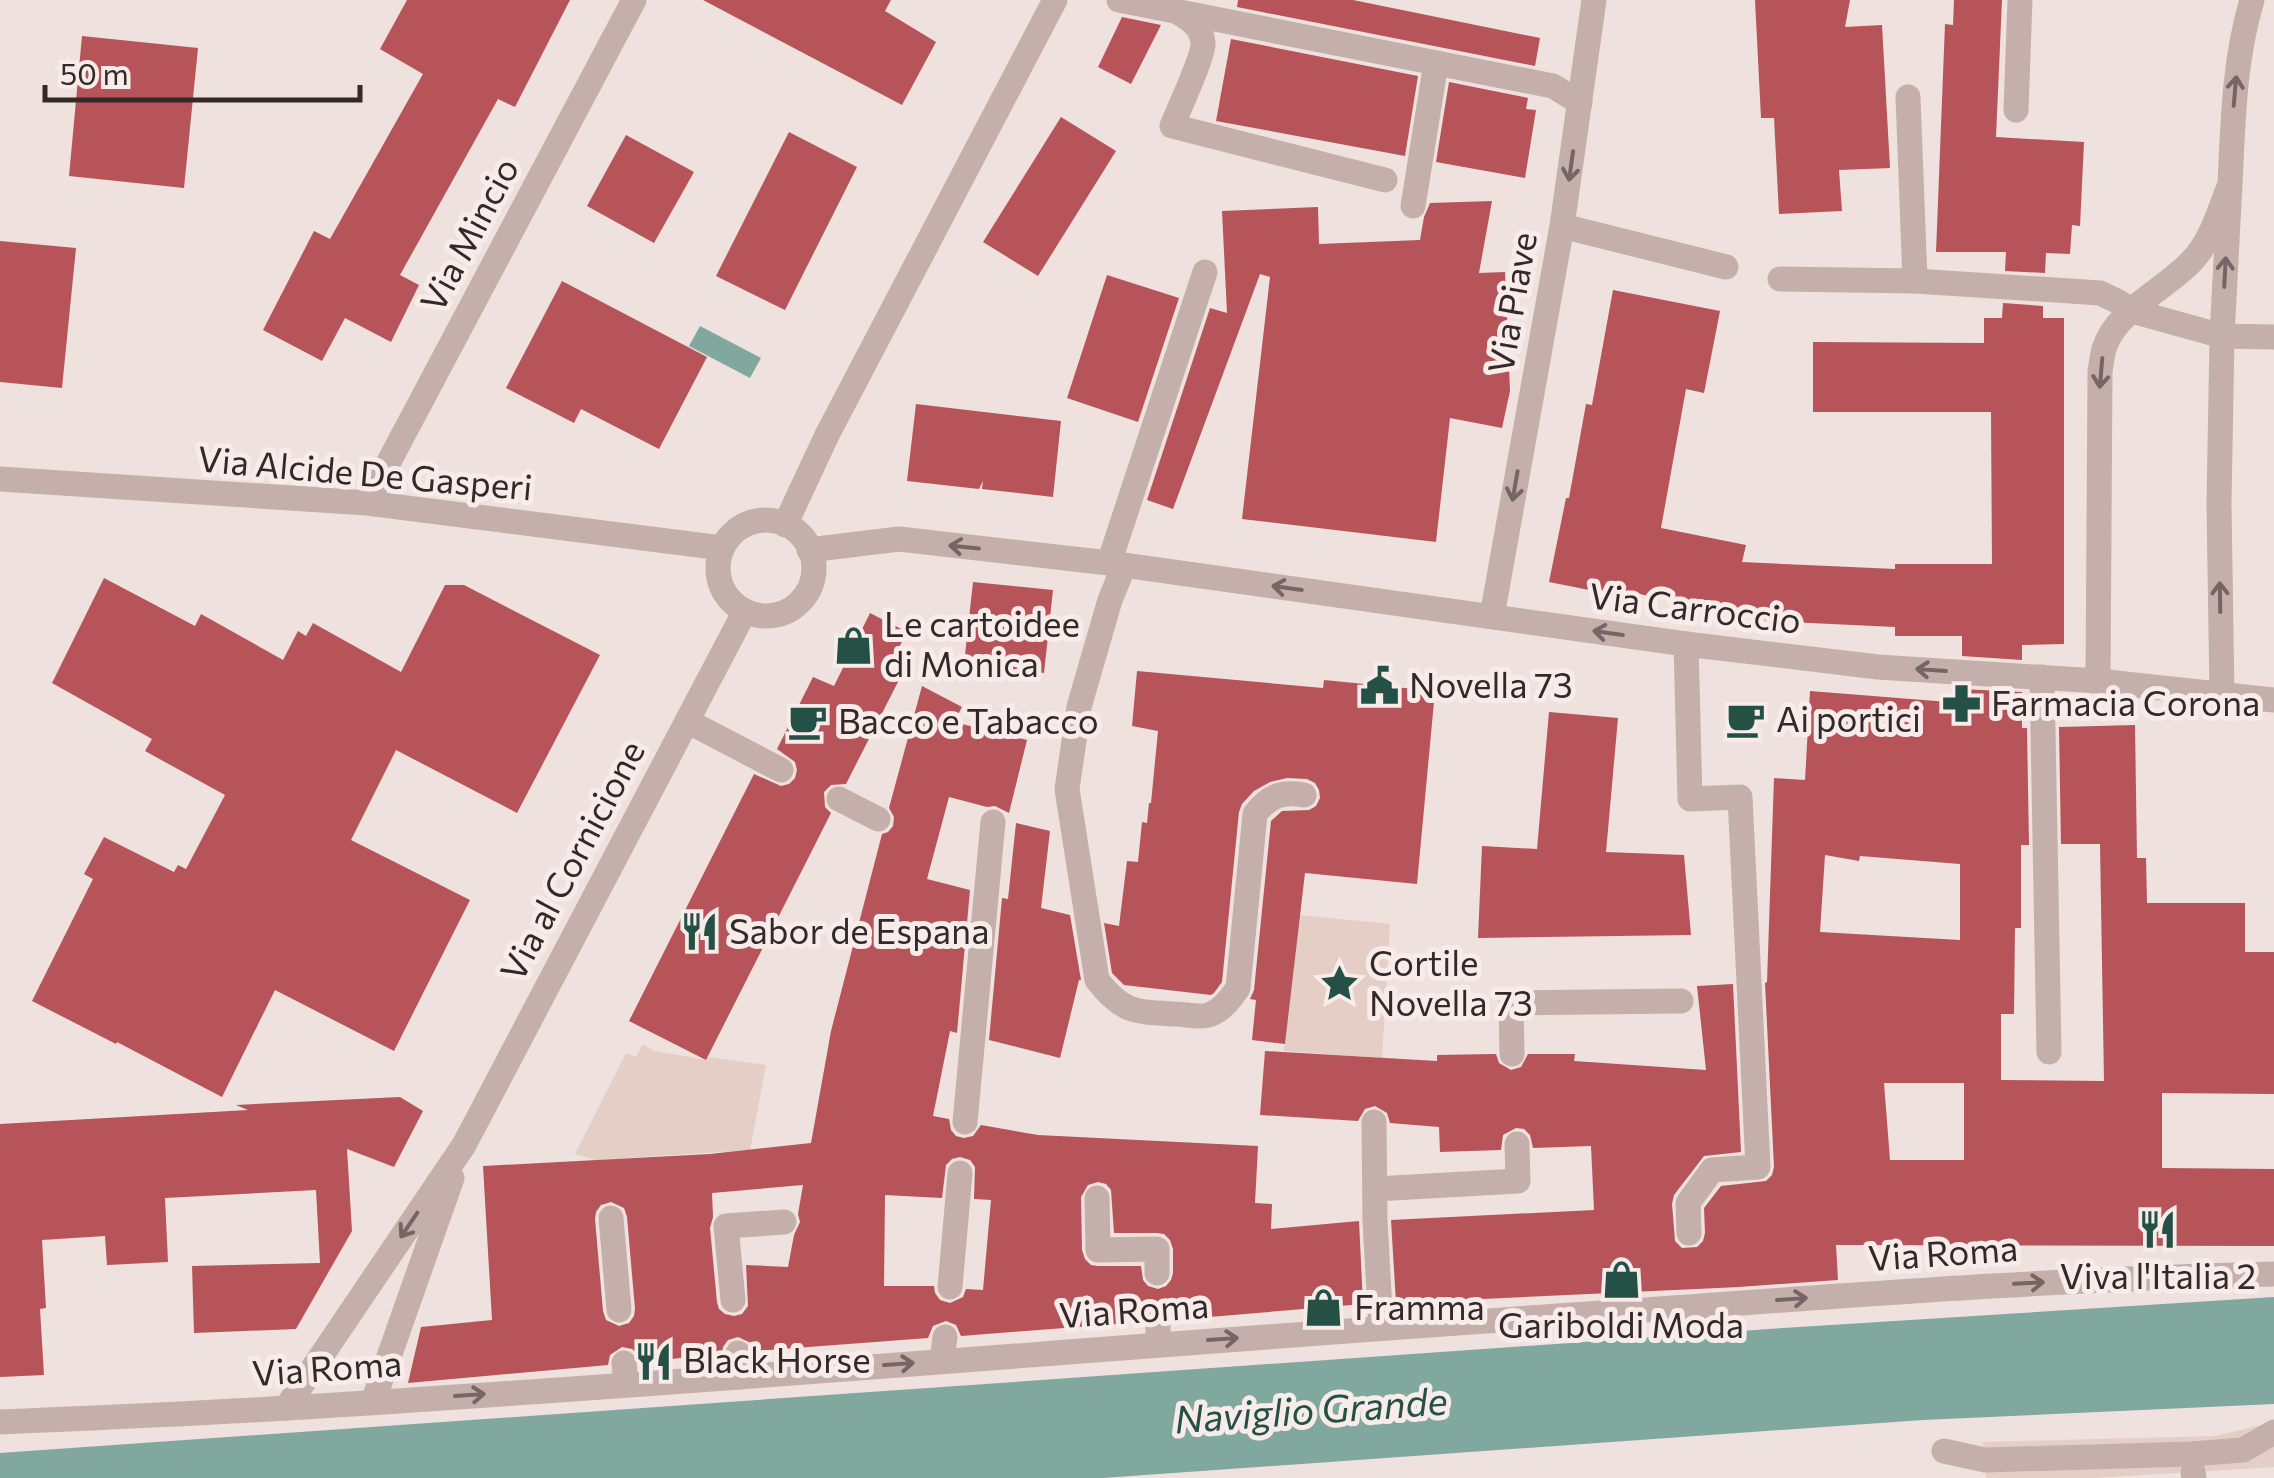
<svg xmlns="http://www.w3.org/2000/svg" width="2274" height="1478" viewBox="0 0 2274 1478" font-family="Commissioner,sans-serif">
<rect width="100%" height="100%" fill="#efe1dd"/>
<path fill="#e5cec6" d="M1300,915L1390,924L1382,1058L1284,1051Z
M643,1044L654,1051L706,1060L708,1057L766,1065L750,1150L596,1160L575,1154L626,1053L636,1057Z
M2274,1422V1467L2094,1478H1986L1983,1442L2215,1436Z"/>
<path fill="#80a89e" d="M700,326L761,358L750,378L689,346Z
M2274,1297V1404L1923,1420L1103,1478H0V1453L1783,1328Z"/>
<path fill="#b65459" fill-rule="evenodd" d="M407,0H570L515,107L498,99L400,275L419,285L391,342L345,318L322,361L263,330L314,231L330,239L423,74L380,49Z
M703,0H891L885,11L936,42L902,105Z
M1238,0H1353L1540,38L1535,66L1237,7Z
M1755,0H1850L1845,27L1882,25L1890,168L1839,170L1842,211L1779,214L1774,118H1761Z
M1954,0H2002L1996,137L2084,142L2080,226L2072,225L2070,254L2046,253L2045,273L2005,271L2006,252H1936L1945,24L1953,25Z
M1122,17L1161,25L1131,84L1098,67Z
M82,36L198,48L184,188L69,176Z
M1231,39L1418,76L1405,156L1216,121Z
M1449,82L1528,98L1526,109L1536,110L1525,178L1436,162Z
M1061,117L1116,151L1038,276L983,242Z
M789,132L857,167L785,310L716,276Z
M626,135L694,172L654,243L587,206Z
M1492,201L1479,273L1505,272L1510,391L1502,428L1450,418L1436,542L1242,519L1270,277L1260,274L1173,509L1147,500L1210,308L1227,313L1222,211L1318,207L1319,244L1420,240L1424,217L1430,203Z
M0,241L76,248L62,388L0,382Z
M1107,275L1179,298L1138,422L1067,398Z
M562,281L707,357L659,449L581,409L574,423L506,388Z
M1613,290L1720,311L1704,393L1686,389L1661,528L1746,545L1742,562L1895,569V564H1992L1991,412H1813V342L1984,343V318H2002L2003,303L2043,306V318H2064V644L2022,645V660L1962,656V636H1895V627L1768,621L1616,589L1614,595L1549,582L1566,498H1569L1586,404L1592,405Z
M916,404L1061,421L1053,497L982,489L983,481L979,489L907,481Z
M104,578L195,626L201,614L283,660L298,631L306,636L313,623L401,672L445,585H464L600,655L517,813L396,750L351,840L470,900L394,1051L275,990L222,1097L117,1042L116,1044L32,1001L93,879L84,874L104,837L174,872L178,865L186,869L225,795L145,751L152,739L52,683Z
M973,582L1053,590L1044,673L964,664Z
M870,613L907,632L888,669L901,676L846,784L831,785L824,792L825,807L831,813L706,1060L629,1021L754,774L781,786L789,784L795,778L797,770L795,762L777,749L813,677L834,686Z
M1137,671L1323,688L1324,680L1435,691L1417,884L1305,873L1285,1044L1252,1040L1256,1000L1250,999L1254,990L1271,821L1282,811L1309,810L1316,806L1320,798L1319,790L1315,783L1307,779L1287,778L1270,782L1254,791L1242,804L1239,812L1222,982L1214,993L1211,995L1124,985L1112,973L1104,923L1119,926L1127,861L1138,862L1142,822L1147,823L1149,803H1151L1158,731L1132,726Z
M922,686L962,707L954,722L1027,740L1009,813L995,806L987,807L949,797L927,879L970,890L957,1033L950,1031L933,1116L949,1119L951,1130L956,1136L964,1138L973,1136L981,1125L1038,1135L1258,1146L1255,1203L1272,1204L1271,1229L1359,1221L1363,1304L1174,1320L1167,1309L1157,1306L1145,1313L1142,1322L961,1336L956,1325L946,1321L933,1326L928,1338L754,1351L751,1343L738,1337L728,1340L723,1347L722,1354L640,1362L638,1354L632,1349L622,1347L610,1355L608,1365L408,1383L421,1327L492,1320L483,1166L710,1154L811,1143L831,1031L882,834L888,832L893,826L894,817L889,808ZM960,1157L970,1160L975,1167L974,1199L991,1200L983,1290L966,1289L963,1297L950,1303L940,1300L935,1293L934,1286H884L885,1195L942,1198L946,1165L952,1159ZM1098,1182L1106,1184L1111,1190L1114,1233H1157L1164,1234L1170,1240L1173,1249V1273L1171,1280L1166,1286L1158,1289L1148,1286L1143,1280L1141,1266H1098L1091,1265L1085,1259L1082,1250L1081,1197L1088,1185ZM803,1185L798,1214L800,1222L794,1235L788,1267L746,1265L748,1306L742,1314L734,1316L725,1314L719,1309L717,1302L710,1228L713,1217L712,1193ZM611,1202L624,1208L627,1217L635,1309L634,1316L629,1323L619,1326L606,1320L603,1311L595,1219L596,1212L601,1205Z
M1961,689L2022,692V728H2027L2029,845H2021V928H2015L2014,1014H2001V1080L2104,1081L2100,844H2061L2059,727L2135,725L2137,858H2146L2147,903H2245V952H2274V1094L2162,1093V1168L2274,1169V1246L1836,1245L1838,1280L1739,1287L1396,1303L1391,1220L1594,1210L1591,1146L1533,1148L1530,1135L1524,1129L1516,1128L1503,1135L1501,1150L1440,1152L1439,1127L1390,1123L1387,1113L1375,1106L1365,1109L1358,1121L1260,1115L1265,1051L1437,1061V1055L1496,1054L1499,1063L1511,1070L1521,1067L1528,1054H1575L1574,1061L1706,1070L1697,986L1733,984L1741,1152L1704,1156L1674,1195L1672,1204L1675,1241L1682,1248L1697,1247L1703,1241L1705,1233L1704,1208L1721,1186L1766,1181L1772,1175L1774,1167L1765,983L1767,982L1774,778L1805,780L1810,691L1961,703ZM1825,855L1859,861L1860,856L1960,864V940L1820,932ZM1884,1083H1964V1160H1890Z
M1549,712L1618,718L1606,852L1684,855L1691,935L1478,938L1482,846L1537,849Z
M1016,823L1050,831L1041,908L1070,915L1081,980H1079L1060,1058L989,1040L1002,898L1008,899Z
M400,1097L423,1111L394,1167L347,1149L352,1231L296,1329L194,1333L192,1266L320,1263L316,1190L165,1198L168,1262L107,1265L105,1236L42,1240L46,1308L40,1309L44,1375L0,1377V1124L248,1110L236,1105Z"/>
<g fill="none" stroke-linecap="round" stroke-linejoin="round">
<path stroke="#c5afab" stroke-width="25" d="M1119,0L1553,86L1580,103
M1179,13C1191,20 1202,28 1203,43C1204,55 1178,111 1172,126L1385,180
M1908,97L1915,281
M2016,110L2020,0
M1413,206L1436,63
M1124,566L1110,600L1079,707L1067,789L1097,980C1123,1013 1135,1012 1175,1014C1185,1014 1199,1018 1208,1015C1221,1012 1231,998 1238,988L1255,814C1269,796 1282,791 1304,795
M1686,644L1690,799L1740,797L1758,1167L1712,1170L1688,1203L1689,1233
M2042,677L2049,1052
M687,721L781,770
M839,799L878,819
M1512,1054L1511,1003L1681,1001
M965,1122L993,822
M1374,1122L1375,1221L1381,1328
M1375,1189L1518,1181L1517,1144
M1097,1198L1098,1250L1157,1249V1273
M611,1218L619,1310
M950,1287L960,1173
M733,1300L726,1226L784,1222
M1158,1322V1344
M738,1353L740,1377
M942,1361L945,1337
M624,1363L626,1385
M2193,1472L2194,1478"/>
<path stroke="#c5afab" stroke-width="25" d="M1944,1451L1985,1460L2191,1454L2243,1450L2274,1432"/>
<path stroke="#c5afab" stroke-width="25" d="M2230,184C2233,122 2234,60 2252,0
M1562,226L1726,267
M1780,279L1915,281L2100,293L2117,301L2132,311L2222,336L2274,337
M0,479L367,503L722,548
M367,503L634,0
M718 568a48 48 0 1 1 96 0a48 48 0 1 1-96 0Z
M785,525L827,435L1055,0
M809,550L899,539L1109,563L1686,644L1878,667L2098,681L2274,700
M1109,563L1205,272
M1492,616L1562,226L1594,0
M2098,681L2100,372C2101,365 2102,356 2104,349C2116,308 2172,287 2197,255C2213,235 2220,208 2230,184L2222,336L2219,504L2222,695
M373,1402L452,1178
M286,1408L464,1145L745,611"/>
<path stroke="#c5afab" stroke-width="25" d="M0,1422C95,1418 191,1414 286,1408C720,1382 1154,1343 1588,1314C1817,1298 2045,1279 2274,1274"/>
</g>
<defs><path id="oneway-shaft" d="M-6 0H5M1.5-3L5.5 0L1.5 3" fill="none" stroke-width="1.6" stroke-linecap="round" stroke-linejoin="round" transform="scale(2.5)"/></defs>
<g stroke="#756564">
<use href="#oneway-shaft" transform="translate(2235 91) rotate(-85)"/>
<use href="#oneway-shaft" transform="translate(1571 166) rotate(98)"/>
<use href="#oneway-shaft" transform="translate(2225 272) rotate(-87)"/>
<use href="#oneway-shaft" transform="translate(2101 373) rotate(95)"/>
<use href="#oneway-shaft" transform="translate(1515 486) rotate(100)"/>
<use href="#oneway-shaft" transform="translate(964 547) rotate(-174)"/>
<use href="#oneway-shaft" transform="translate(1287 588) rotate(-172)"/>
<use href="#oneway-shaft" transform="translate(2220 597) rotate(-91)"/>
<use href="#oneway-shaft" transform="translate(1608 633) rotate(-172)"/>
<use href="#oneway-shaft" transform="translate(1931 670) rotate(-176)"/>
<use href="#oneway-shaft" transform="translate(409 1225) rotate(124)"/>
<use href="#oneway-shaft" transform="translate(2029 1283) rotate(-3)"/>
<use href="#oneway-shaft" transform="translate(1792 1299) rotate(-4)"/>
<use href="#oneway-shaft" transform="translate(1223 1339) rotate(-4)"/>
<use href="#oneway-shaft" transform="translate(899 1364) rotate(-4)"/>
<use href="#oneway-shaft" transform="translate(470 1395) rotate(-4)"/>
</g>
<defs>
<symbol id="shop-bare" viewBox="-9 -9 18 18"><path d="M-5-2.5h2.3a2.7 3.5 0 0 1 5.4 0H5L5.5 6h-11ZM-1.5-2.5h3a1.5 2.3 0 0 0-3 0Z" fill="#245046" stroke="#f7ece9" stroke-width="2.5" paint-order="stroke"/></symbol>
<symbol id="civic-bare" viewBox="-9 -9 18 18"><path d="M-.6-6.5H3V-4.5H.6V-3L4-1V1h2V6H-6V1h2V-1L-.6-3ZM-1.2 2.5V6h2.4V2.5Z" fill="#245046" stroke="#f7ece9" stroke-width="2.5" paint-order="stroke"/></symbol>
<symbol id="pharmacy-bare" viewBox="-9 -9 18 18"><path d="M-2-6h4v4h4v4h-4v4h-4v-4h-4v-4h4Z" fill="#245046" stroke="#f7ece9" stroke-width="2.5" paint-order="stroke"/></symbol>
<symbol id="cafe-bare" viewBox="-9 -9 18 18"><path d="M-5.5-4.5H6V0H3Q3 3.5 0 3.5H-2.5Q-5.5 3.5-5.5 0ZM3-3.2v2h1.7v-2ZM-6 4.5H4V6H-6Z" fill="#245046" stroke="#f7ece9" stroke-width="2.5" paint-order="stroke"/></symbol>
<symbol id="restaurant-bare" viewBox="-9 -9 18 18"><path d="M-5-6h1v4h1v-4h1v4h1v-4h1v5L-1.5 .5V6h-2V.5L-5-1ZM5-6V6H3V1.5H1.5Q1.5-4 5-6Z" fill="#245046" stroke="#f7ece9" stroke-width="2.5" paint-order="stroke"/></symbol>
<symbol id="sight-bare" viewBox="-9 -9 18 18"><path d="M0-6L1.8-2.2L6-1.7L2.9 1.2L3.7 5.4L0 3.3L-3.7 5.4L-2.9 1.2L-6-1.7L-1.8-2.2Z" fill="#245046" stroke="#f7ece9" stroke-width="2.5" paint-order="stroke"/></symbol>
</defs>
<g fill-rule="evenodd">
<use href="#shop-bare" x="826" y="618" width="55" height="55"/>
<use href="#civic-bare" x="1352" y="658" width="55" height="55"/>
<use href="#pharmacy-bare" x="1934" y="676" width="55" height="55"/>
<use href="#cafe-bare" x="1718" y="692" width="55" height="55"/>
<use href="#cafe-bare" x="780" y="694" width="55" height="55"/>
<use href="#restaurant-bare" x="672" y="904" width="55" height="55"/>
<use href="#sight-bare" x="1312" y="956" width="55" height="55"/>
<use href="#restaurant-bare" x="2130" y="1202" width="55" height="55"/>
<use href="#shop-bare" x="1594" y="1252" width="55" height="55"/>
<use href="#shop-bare" x="1296" y="1280" width="55" height="55"/>
<use href="#restaurant-bare" x="626" y="1334" width="55" height="55"/>
</g>
<g text-anchor="middle" stroke-width="10" stroke-linejoin="round" paint-order="stroke">
<g font-size="35" fill="#342929" stroke="#f7ece9">
<text transform="translate(470 235) rotate(-62)" y="12">Via Mincio</text>
<text transform="translate(1513 303) rotate(-80)" y="12">Via Piave</text>
<text transform="translate(365 474) rotate(5)" y="12">Via Alcide De Gasperi</text>
<text transform="translate(1695 609) rotate(7)" y="12">Via Carroccio</text>
<text transform="translate(573 861) rotate(-62)" y="12">Via al Cornicione</text>
<text transform="translate(1943 1254) rotate(-4)" y="12">Via Roma</text>
<text transform="translate(1134 1311) rotate(-4)" y="12">Via Roma</text>
<text transform="translate(327 1369) rotate(-4)" y="12">Via Roma</text>
</g>
<g font-size="35" fill="#342929" stroke="#f7ece9" text-anchor="start">
<text x="884" y="637">Le cartoidee<tspan x="884" dy="40">di Monica</tspan></text>
<text x="1409" y="698">Novella 73</text>
<text x="1991" y="716">Farmacia Corona</text>
<text x="1776" y="732">Ai portici</text>
<text x="838" y="734">Bacco e Tabacco</text>
<text x="729" y="944">Sabor de Espana</text>
<text x="1369" y="976">Cortile<tspan x="1369" dy="40">Novella 73</tspan></text>
<text x="2158" y="1289" text-anchor="middle">Viva l'Italia 2</text>
<text x="1354" y="1320">Framma</text>
<text x="1621" y="1338" text-anchor="middle">Gariboldi Moda</text>
<text x="683" y="1373">Black Horse</text>
</g>
<g font-size="38" font-style="italic" fill="#245046" stroke="#f7ece9">
<text transform="translate(1311 1411) rotate(-4)" y="13">Naviglio Grande</text>
</g>
</g>
<path d="M45 85v15h315v-15" fill="none" stroke="#342929" stroke-width="5"/>
<text x="60" y="85" font-size="30" fill="#342929" stroke="#f7ece9" stroke-width="8" paint-order="stroke">50 m</text>
</svg>
